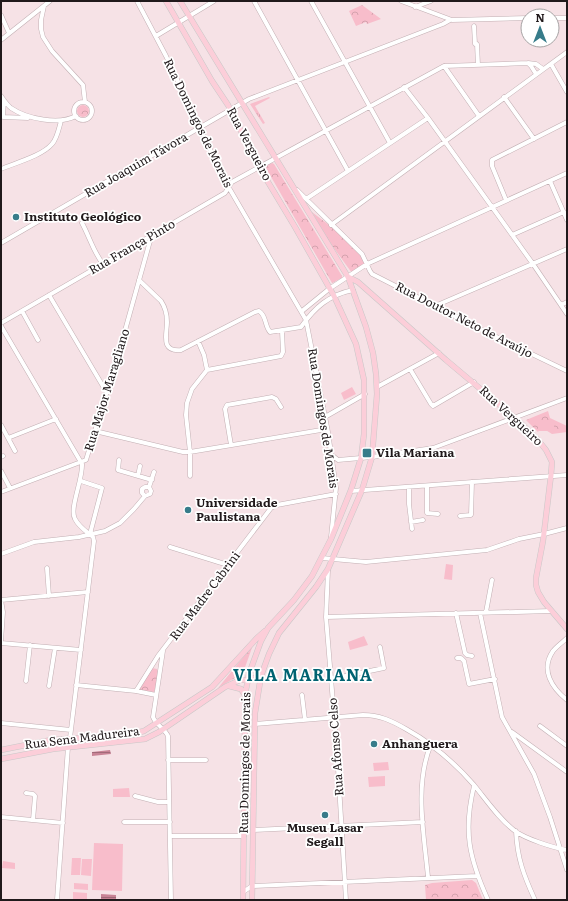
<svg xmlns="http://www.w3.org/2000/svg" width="568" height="901" viewBox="0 0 568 901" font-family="Literata,serif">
<defs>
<pattern id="grass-tufts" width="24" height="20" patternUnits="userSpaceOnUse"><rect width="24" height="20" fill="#f8bdcb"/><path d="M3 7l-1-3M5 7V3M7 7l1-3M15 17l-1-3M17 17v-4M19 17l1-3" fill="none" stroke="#d4a2ae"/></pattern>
<pattern id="forest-crowns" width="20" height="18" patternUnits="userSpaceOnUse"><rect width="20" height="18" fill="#f8bdcb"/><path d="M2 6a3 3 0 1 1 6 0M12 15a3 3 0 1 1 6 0" fill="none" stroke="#d4a2ae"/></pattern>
<pattern id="water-rules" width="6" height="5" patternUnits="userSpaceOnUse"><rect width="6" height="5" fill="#c88395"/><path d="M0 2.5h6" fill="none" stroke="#a26a79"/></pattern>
</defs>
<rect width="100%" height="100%" fill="#f6e2e6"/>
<path fill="url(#grass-tufts)" d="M269,97L270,98L255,106L265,123L263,124L250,104Z"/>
<path fill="url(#forest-crowns)" d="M362,5L381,19L367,24L366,22L356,26L349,11Z
M77 111a6 6 0 1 1 12 0a6 6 0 1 1-12 0Z
M272,163L274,164L342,276V278L332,283L266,168L267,165Z
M312,212C331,227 354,242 365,263L352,273L325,236Z
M548,411L550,418L567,426V432L552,434L544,429H540L538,432L526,420Z
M253,645L243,673L218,688Z
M152,668L157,669L159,675L154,692L138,690Z
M472,880L476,883L483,900H426L425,885L432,883Z"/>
<path fill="#f8bdcb" d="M352,387L356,394L344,400L341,393Z
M538,422H554V431H538Z
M446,564L453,565L452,580L444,579Z
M364,636L368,645L350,650L348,642Z
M388,762L389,770L374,771L373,763Z
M385,776V786L369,787L368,777Z
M129,788L130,797H113V789Z
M94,843L123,844L122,891L92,890Z
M72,858H81L80,875H71Z
M82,859H92L91,876L81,875Z
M3,861L15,863V869L2,868Z
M74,883L88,884V890L74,889Z
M73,892L87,893V899H73Z"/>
<path fill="url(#water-rules)" d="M110,750L111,754L92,756V752Z
M101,894L116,895V900H101Z"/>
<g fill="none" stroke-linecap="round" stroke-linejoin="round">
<defs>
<path id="minor" d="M137,1L166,56L225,181L306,320L328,432L336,488L331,537
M254,1L348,171
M311,1L390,143
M401,1L452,20L528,18
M44,6L41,20V29L43,37L52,51L83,85L85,102
M415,7L431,1
M1,15L9,33
M552,18H567
M474,26L475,44H477L478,65
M156,36L214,1
M1,40L50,1
M528,63L536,64L543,69
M551,64L567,92
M444,66L479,116
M404,87L428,118L533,264L567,314
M1,96C4,100 7,105 11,108C27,119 59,125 76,116
M504,97L534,139
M74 111a9 9 0 1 1 18 0a9 9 0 1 1-18 0Z
M3,117L28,118
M3,117L4,100
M1,169C15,163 42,156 52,144C57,139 59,128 61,121
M550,181L567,220
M297,190L362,254L370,271L372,274L480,329L567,371
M306,199L428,118
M506,200L492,166V160L567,122
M82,223C90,238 93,251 103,264
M331,225L567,52
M512,235L564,212
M1,243L249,99L443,24L450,20
M139,280L161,301C165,307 167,315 167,322C167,334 160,352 181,350L255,312L259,311C267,316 264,325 270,332L301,327C315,307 329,295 353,290
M49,295L107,393
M561,305L567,302
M435,306L567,249
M22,311L38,340
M302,311L329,289L367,264L567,173
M1,323L225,193L232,182L444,66L528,63L531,66L536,74
M1,326L82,464C83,479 69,509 75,519C79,527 87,532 93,537L94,541L70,738
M410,369L431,404L433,406L474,382
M207,370L281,356L283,352L282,331
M377,387L439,353
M325,417L365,394
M1,425L15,451
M95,431L183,452H190L327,429
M8,438L56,419
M231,445L225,409L227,405L272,397L276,399L281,407
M333,456L338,460L372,457L433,448L567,398
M1,457L3,456
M119,460L118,470L152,480
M1,471L10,488
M138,476L140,466
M190,476V452L186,415L187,403L192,389L207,370L204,355L198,341
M81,481L102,488L90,534
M427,486V513L438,514
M409,487V504L412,529
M351,491L567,475
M1,492L86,460L119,352L150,241L149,237
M145,496L142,493V489L145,487H149
M460,516L471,515L472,482
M411,522L423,520
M170,547L228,565
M1,554L34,542L79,537L105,531L120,523L134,509L145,496L150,494L151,491L149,487L154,472
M322,558L366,562L487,550L519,539L544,534L567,528
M47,568L49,596
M328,570L326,617L337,752L346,900
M1,600L88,592
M1,600L3,612L1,641
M486,612L492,580
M456,613L465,653L467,655L472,656
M480,613L502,717L534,774L550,817L567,870
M326,617L551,611
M567,638C563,642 557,646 553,651C540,670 552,688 567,700
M1,643L81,650
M163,651L153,717C156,725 164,728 168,736L171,900
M457,658H461L464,661L469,684L495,679
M331,679L384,668L380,647
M26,681L30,645
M76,685L136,691L156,695
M49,686L55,648
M136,691L158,656L271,508L277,505L336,494
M302,695L305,720
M1,723L71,730
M255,724L363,715C380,715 392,721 406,729C433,744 454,762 474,785C487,801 499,819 515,831C526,839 554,848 567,850
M540,726L567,746
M512,732L567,772
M168,760H206
M474,786C463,831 469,858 488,900
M26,793L33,794L35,796L33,820
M135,796L158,802H169
M1,817L63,823
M124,822H170
M253,830L423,822
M516,831C517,858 524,876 535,900
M170,836H244
M428,877C424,834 414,785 431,744
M243,892L252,886L477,876
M57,900L68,747"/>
<path id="major" d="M166,1L212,81L228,105L259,167L295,227L334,296L356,344L364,380V434L361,458L351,490L331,539L312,576L294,600L268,628L261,641L249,674L245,695V714L243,900
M180,1L348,277L366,327L373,353L376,374L377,394L372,457L362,490L328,569L316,587L279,633L269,654L261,676L255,713L252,900
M348,277L358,282L446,360L515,418L538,440L546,450L552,462L551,475L543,541L536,578V585L538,592L544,602L567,629
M229,686L241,689L245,695
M1,750L51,740L132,734L144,731L212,687L257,638L265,631
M1,759L53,749L145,739L159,732L225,687L240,680H247L261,676"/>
</defs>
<use href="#minor" stroke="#c2afb3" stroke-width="5"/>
<use href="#major" stroke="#c9c8c8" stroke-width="6"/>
<use href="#minor" stroke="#fff" stroke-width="4"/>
<use href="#major" stroke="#fcced9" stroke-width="5"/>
</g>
<g fill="#377c8a" stroke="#fff" stroke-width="1.5">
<circle cx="16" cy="217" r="4"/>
<rect x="362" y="448" width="10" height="10" rx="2"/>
<circle cx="188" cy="510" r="4"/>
<circle cx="374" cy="744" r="4"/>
<circle cx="325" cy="815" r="4"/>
</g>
<g text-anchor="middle" stroke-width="3.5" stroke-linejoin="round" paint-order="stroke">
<g font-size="12" fill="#20191b" stroke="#fff">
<text transform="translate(198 123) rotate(64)" y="4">Rua Domingos de Morais</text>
<text transform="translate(249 144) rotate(62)" y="4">Rua Vergueiro</text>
<text transform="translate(136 165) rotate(-30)" y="4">Rua Joaquim Távora</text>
<text transform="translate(132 247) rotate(-30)" y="4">Rua França Pinto</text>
<text transform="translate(464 320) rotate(27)" y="4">Rua Doutor Neto de Araújo</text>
<text transform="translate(107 390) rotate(-73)" y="4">Rua Major Maragliano</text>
<text transform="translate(511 416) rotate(43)" y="4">Rua Vergueiro</text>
<text transform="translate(323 418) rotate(81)" y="4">Rua Domingos de Morais</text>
<text transform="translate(205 596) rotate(-53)" y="4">Rua Madre Cabrini</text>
<text transform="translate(82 738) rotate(-7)" y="4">Rua Sena Madureira</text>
<text transform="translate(336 747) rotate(-94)" y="4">Rua Afonso Celso</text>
<text transform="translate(245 763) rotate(-89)" y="4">Rua Domingos de Morais</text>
</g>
<g font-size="12" font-weight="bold" fill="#20191b" stroke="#fff" text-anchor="start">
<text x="24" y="221">Instituto Geológico</text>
<text x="376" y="457">Vila Mariana</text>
<text x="196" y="507">Universidade<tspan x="196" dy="14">Paulistana</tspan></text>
<text x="382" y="748">Anhanguera</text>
<text x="325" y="832" text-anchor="middle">Museu Lasar<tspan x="325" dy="14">Segall</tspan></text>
</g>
<g font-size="16" font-weight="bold" letter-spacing="1" fill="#006271" stroke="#fff">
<text x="303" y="681">VILA MARIANA</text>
</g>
</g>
<rect width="568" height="901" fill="none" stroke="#20191b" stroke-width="4"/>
<g transform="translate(540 28)"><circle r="19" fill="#ffffff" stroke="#a6a3a4"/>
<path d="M0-3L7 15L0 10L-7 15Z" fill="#377c8a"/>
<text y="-6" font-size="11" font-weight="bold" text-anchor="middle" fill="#20191b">N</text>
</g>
</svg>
